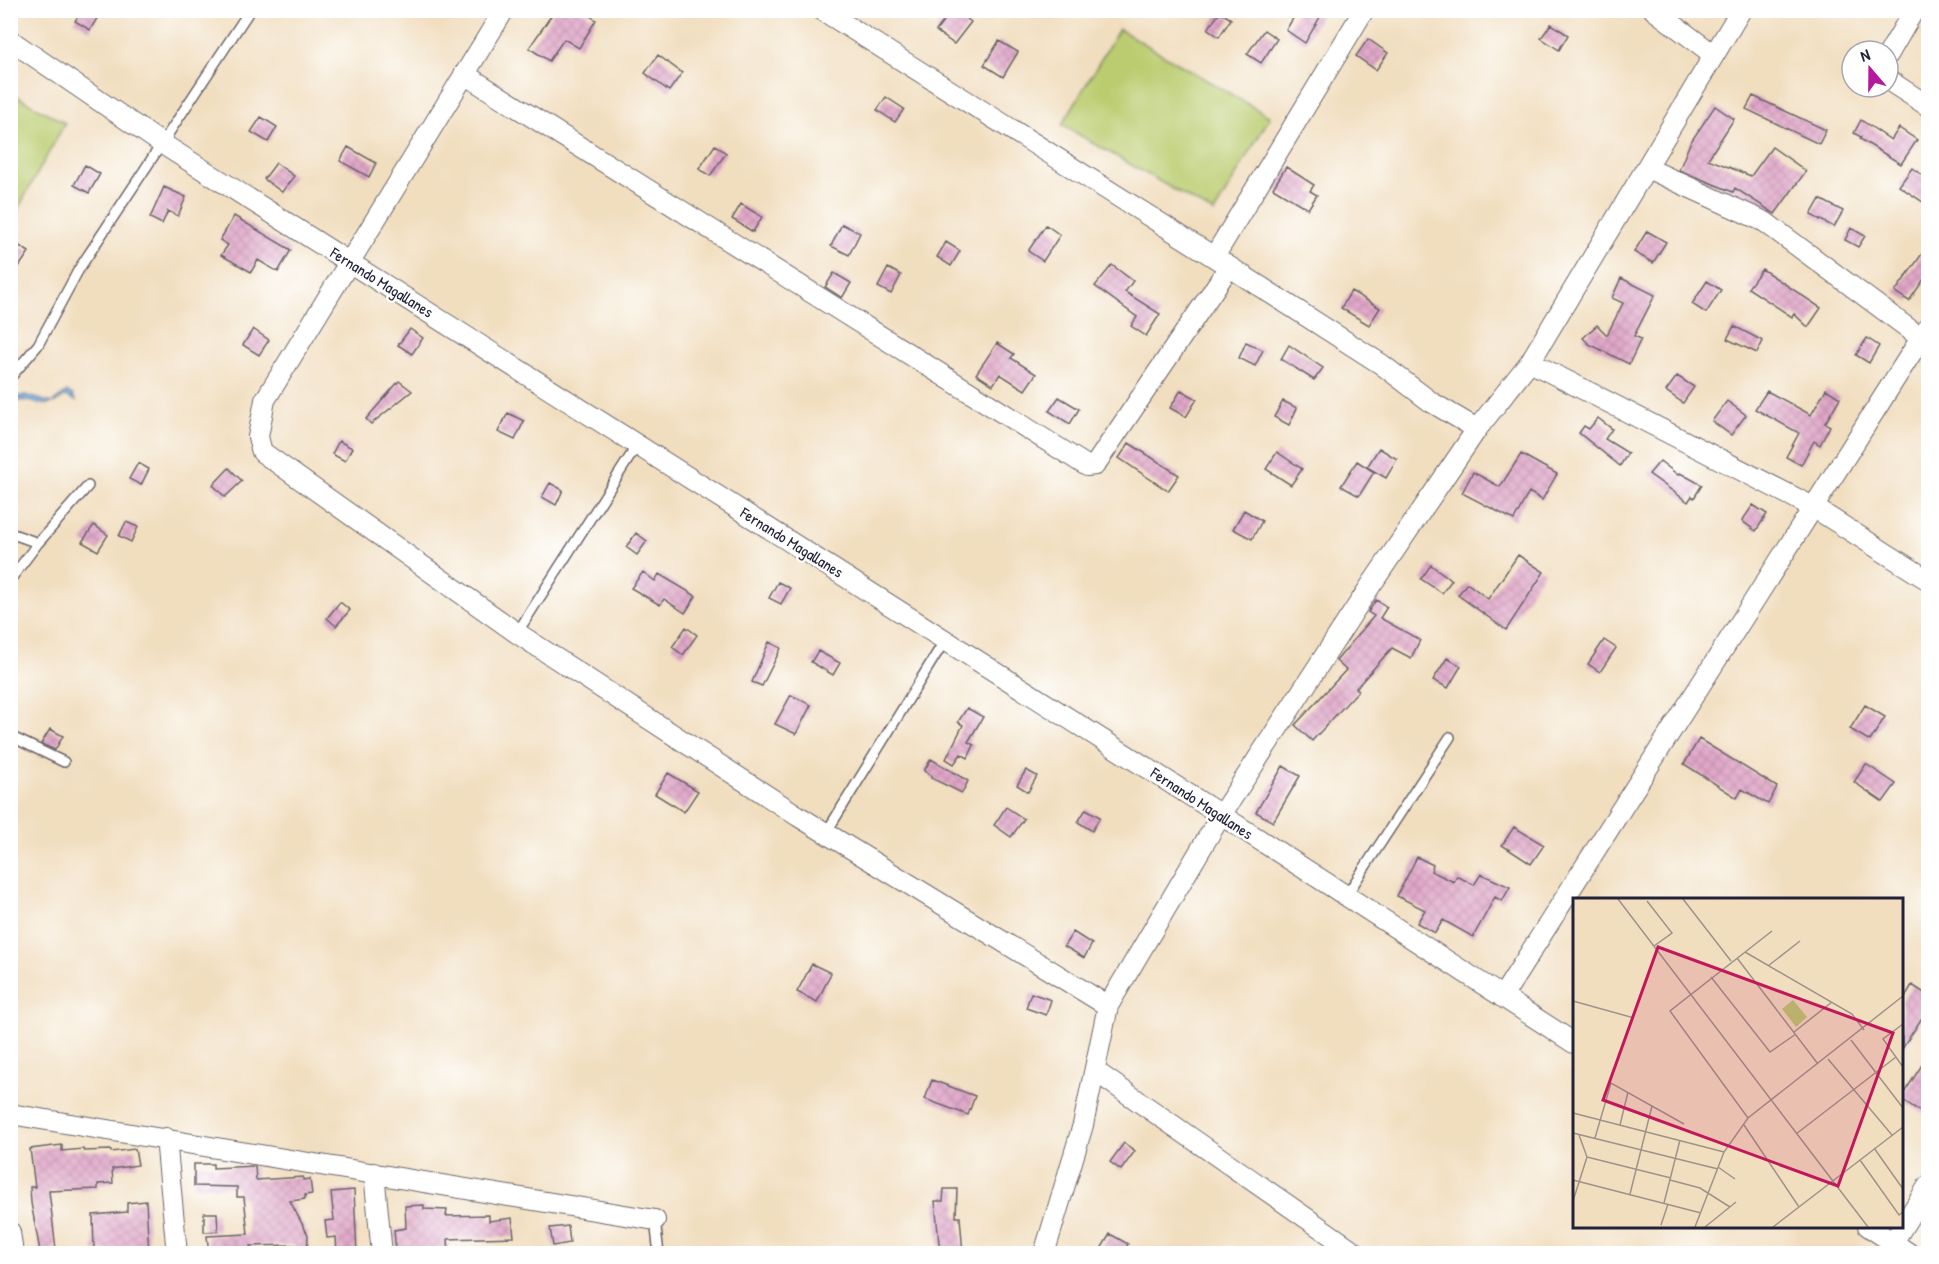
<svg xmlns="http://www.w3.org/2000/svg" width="1939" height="1264" viewBox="0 0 1939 1264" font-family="'Patrick Hand',sans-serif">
<defs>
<pattern id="water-waves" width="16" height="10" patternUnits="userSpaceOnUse" patternTransform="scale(1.5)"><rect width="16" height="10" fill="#68a8db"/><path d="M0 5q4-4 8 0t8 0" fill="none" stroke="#5588b3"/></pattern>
<pattern id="building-cross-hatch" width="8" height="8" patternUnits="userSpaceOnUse" patternTransform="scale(1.5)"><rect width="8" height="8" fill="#e0a7c8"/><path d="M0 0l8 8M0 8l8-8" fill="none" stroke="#c08fad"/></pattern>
</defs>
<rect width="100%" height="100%" fill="#fff"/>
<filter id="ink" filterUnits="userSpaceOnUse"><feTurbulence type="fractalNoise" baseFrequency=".0167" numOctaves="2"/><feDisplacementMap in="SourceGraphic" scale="12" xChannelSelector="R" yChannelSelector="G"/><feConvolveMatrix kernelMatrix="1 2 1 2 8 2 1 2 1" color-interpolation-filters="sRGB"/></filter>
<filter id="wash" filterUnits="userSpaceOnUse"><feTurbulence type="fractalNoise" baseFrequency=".008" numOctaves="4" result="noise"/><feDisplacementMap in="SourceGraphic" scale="24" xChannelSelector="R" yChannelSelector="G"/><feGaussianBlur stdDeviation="1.35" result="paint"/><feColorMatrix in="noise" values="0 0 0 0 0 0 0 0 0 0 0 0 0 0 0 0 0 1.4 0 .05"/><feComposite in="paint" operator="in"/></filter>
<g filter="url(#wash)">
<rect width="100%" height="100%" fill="#f1debf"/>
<path fill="#bbcc6f" stroke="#6e7755" stroke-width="1.5" d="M1119,29L1270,117L1214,213L1062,125Z
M11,93L65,123L15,214L10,212Z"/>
<path fill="url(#water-waves)" stroke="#45658b" stroke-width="1.5" d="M67,392L72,394L76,401L66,396C39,415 37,395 11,402V398L25,395L52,403Z"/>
<g id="blocks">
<path fill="url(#building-cross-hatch)" d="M82,10H102L90,30L75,21Z
M555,10H581L596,20L579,48L564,39L549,61L529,48Z
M952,10H956L971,22L954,44L936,31Z
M1298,10H1324L1305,43L1286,30Z
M1220,12L1231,19L1219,37L1208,29Z
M1551,24L1568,35L1559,50L1541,38Z
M1264,30L1277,39L1261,63L1247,54Z
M1368,39L1388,53L1376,70L1356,56Z
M999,41L1018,52L1003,77L984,65Z
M658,55L682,73L669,91L645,73Z
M1753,96L1826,130L1819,144L1746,109Z
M886,97L904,109L895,122L877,110Z
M1715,106L1734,119L1708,159L1751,176L1772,147L1806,171L1775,214L1735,188L1733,192L1679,170L1690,143Z
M261,117L277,127L268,142L251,132Z
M1861,120L1891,140L1899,128L1917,140L1901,164L1860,139L1861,137L1854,133Z
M715,145L726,153L710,176L699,169Z
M348,147L376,163L369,177L340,161Z
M276,163L294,176L282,192L264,179Z
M85,165L100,174L89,193L74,185Z
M1286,167L1314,185L1310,191L1317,195L1308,209L1273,188Z
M1912,168L1929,180V206L1899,186Z
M164,187L186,197L178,216L168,211L162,224L150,218Z
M1820,199L1843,211L1834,227L1811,215Z
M741,204L762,217L753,232L732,219Z
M234,216L291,250L278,272L258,260L251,272L221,255L228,245L220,240Z
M842,224L860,233L849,255L831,246Z
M1046,225L1060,235L1043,261L1028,251Z
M1851,228L1865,236L1858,247L1845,240Z
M1647,231L1666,242L1653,263L1634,252Z
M10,240L29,252L10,280Z
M946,242L960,251L951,266L937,257Z
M1929,244V272L1909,301L1895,292Z
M1112,265L1133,281L1125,292L1160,314L1146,336L1131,326L1137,317L1095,286Z
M888,268L901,275L891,294L878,287Z
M1762,269L1821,308L1808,327L1794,314L1792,317L1748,288Z
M834,273L851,283L842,298L825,287Z
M1621,278L1655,295L1634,336L1641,339L1629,364L1589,344L1583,338L1597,325L1607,335L1623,303L1612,298Z
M1707,281L1721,290L1706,313L1692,304Z
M1351,291L1380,308L1369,325L1341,308Z
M1734,326L1763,341L1757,353L1727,339Z
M253,329L269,340L259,355L243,345Z
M410,329L423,338L412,354L398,345Z
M1867,338L1879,346L1869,363L1856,355Z
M1246,342L1263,350L1255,366L1239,358Z
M997,343L1014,354L1011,358L1036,374L1025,390L1000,374L993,385L976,374Z
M1289,345L1323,368L1314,380L1281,359Z
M1677,376L1694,387L1683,403L1666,391Z
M399,381L412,391L371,424L366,419Z
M1826,389L1840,398L1825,423L1830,426L1820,445L1814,441L1801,465L1786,457L1799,433L1755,409L1767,391L1811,415Z
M1181,390L1197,399L1186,417L1170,408Z
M1059,397L1079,409L1070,424L1049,411Z
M1283,401L1297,408L1289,425L1274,417Z
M1727,401L1746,415L1731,435L1712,421Z
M508,413L524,421L515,440L498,432Z
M1598,418L1612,429L1605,439L1628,453L1620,466L1579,433L1584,426L1589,429Z
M339,441L352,448L345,461L332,454Z
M1129,443L1179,475L1168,491L1119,458Z
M1379,448L1397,459L1386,478L1367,467Z
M1277,452L1302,469L1291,485L1266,469Z
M1521,454L1557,474L1542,500L1529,492L1514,520L1462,493L1473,472L1500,487Z
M1357,461L1374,472L1359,496L1341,486Z
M1660,461L1678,475L1680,473L1702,485L1694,498L1692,496L1688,502L1649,474Z
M138,463L149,469L141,485L129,479Z
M229,468L242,481L225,497L213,485Z
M550,483L563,490L556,505L542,497Z
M1753,505L1767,514L1756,531L1742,521Z
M1244,510L1262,521L1252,539L1233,529Z
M126,522L138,527L131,542L119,536Z
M94,525L108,535L98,551L82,542Z
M636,533L647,541L637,555L626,547Z
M1518,555L1544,572L1506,630L1458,595L1467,583L1488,599Z
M1431,565L1452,580L1442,593L1421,579Z
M643,572L655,581L659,574L696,596L685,613L664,599L660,605L631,588Z
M778,582L790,588L781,604L769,598Z
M1376,600L1387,607L1380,618L1420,640L1411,658L1392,648L1356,688L1359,690L1312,741L1295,725L1346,670L1336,661L1374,616L1368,612Z
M340,602L350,610L336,626L327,618Z
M686,627L697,635L683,655L672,647Z
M1604,640L1616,648L1600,672L1588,664Z
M769,642L781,648L762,686L752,682Z
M818,651L840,663L833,675L811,662Z
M1447,658L1461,666L1448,688L1433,680Z
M791,695L811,705L796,734L775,724Z
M1865,705L1885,717L1870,741L1850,729Z
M967,708L983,717L968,742L974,745L968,758L961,754L954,764L946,759L963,725L958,722Z
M50,729L63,736L55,750L41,744Z
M1699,739L1777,787L1768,804L1742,789L1737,798L1684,764Z
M931,759L968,781L962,793L931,778L932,776L924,771Z
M1866,764L1896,784L1883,802L1854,782Z
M1283,766L1300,776L1273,822L1256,812Z
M1026,770L1037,776L1028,792L1017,785Z
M668,773L698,791L684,812L655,794Z
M1006,807L1024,819L1011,837L994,825Z
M1086,809L1100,817L1092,831L1078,822Z
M1514,827L1544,845L1531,864L1502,845Z
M1417,857L1433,865L1431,871L1454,882L1457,876L1474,885L1481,874L1510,887L1502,901L1495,897L1473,937L1443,920L1435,933L1417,923L1425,910L1397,896Z
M1073,932L1092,944L1084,958L1064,946Z
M812,964L831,973L817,1002L797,992Z
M1912,985L1929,996V1007L1902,1049V1002Z
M1031,993L1051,1000L1046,1015L1026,1008Z
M1929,1054V1104L1923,1113L1902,1100V1096Z
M932,1080L975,1096L968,1115L925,1099Z
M1124,1143L1135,1151L1121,1170L1110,1162Z
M62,1145V1151L83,1149L84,1151L111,1150V1152L135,1149L138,1165L112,1169L113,1183L98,1184V1189L49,1191L56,1249L40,1251L31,1203L30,1187H35L30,1149Z
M194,1164H213V1168L255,1166L256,1180L303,1177V1180L310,1179L312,1194L305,1195V1199L290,1201L308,1235L307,1254H294V1245L250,1246L251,1251L209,1254L207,1236L248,1234L244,1197H237V1187L194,1186Z
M944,1189H957L956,1217H960L963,1254H940L935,1201H943Z
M354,1190L357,1254H337L336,1237L327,1238L325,1221L334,1220L331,1192Z
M146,1201L149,1254H131L130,1249L94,1251L93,1215L127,1212V1203Z
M424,1205V1209L447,1210L446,1216L489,1215V1221L512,1218L514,1237L448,1239L449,1252L396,1254L394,1230L406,1228L405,1206Z
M204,1213H217L218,1231L204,1232Z
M568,1226L570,1243L553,1246L550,1228Z
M1110,1234L1128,1244L1122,1254H1110L1101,1249Z"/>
</g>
</g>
<g filter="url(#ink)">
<use href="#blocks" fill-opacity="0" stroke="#6a6469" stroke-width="1.5"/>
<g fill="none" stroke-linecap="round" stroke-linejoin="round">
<defs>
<path id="service" d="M10,378L38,345L79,269L250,10
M10,533L38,543
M10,580L38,543L88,486
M517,633L638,444
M10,736L64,762
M826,833L945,640
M1346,896L1450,737
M655,1220L659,1254"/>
<path id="minor" d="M504,10L265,400L258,437L262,452L517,633L798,816L1108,1006
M822,10L1214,257L1381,364L1431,402L1477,429
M1654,10L1714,55
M10,40L161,143L1221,815L1574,1043
M1888,55L1914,10
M464,74L1087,466L1095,465L1229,267
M1888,80L1928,106
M1647,168L1765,222L1928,343
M1214,257L1364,10
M1530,362L1813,507L1928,580
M1502,997L1928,327
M1095,1071L1358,1254
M10,1114L655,1220
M166,1138L177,1254
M374,1173L382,1254
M1868,1226L1910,1254
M10,1232L13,1254
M1044,1254L1083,1125L1108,1006L1221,815L1371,585L1477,429L1530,362L1741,10
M1886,1254L1928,1186"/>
</defs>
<use href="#service" stroke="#6a6469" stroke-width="12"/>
<use href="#minor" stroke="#6a6469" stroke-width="22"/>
<use href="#service" stroke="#fff" stroke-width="9"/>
<use href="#minor" stroke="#fff" stroke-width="20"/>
</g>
</g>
<g text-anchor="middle" stroke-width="5" stroke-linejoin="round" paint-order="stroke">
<g font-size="16" fill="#22223b" stroke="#fff">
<text transform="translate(382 282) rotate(32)" y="6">Fernando Magallanes</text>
<text transform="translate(792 542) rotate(32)" y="6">Fernando Magallanes</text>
<text transform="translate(1202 803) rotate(33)" y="6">Fernando Magallanes</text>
</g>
</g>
<g transform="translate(1573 898)">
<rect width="330" height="330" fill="#f1debf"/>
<path d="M220,102L234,119L223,129L209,111Z" fill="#bbcc6f"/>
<path fill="none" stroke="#9e938a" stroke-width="1.5" d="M45,1L295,329M110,1L158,63M74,3L99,35L81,48M172,54L279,116L291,132M164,60L245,166M195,68L227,43M138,79L197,154L223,136M0,103L61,120M330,126L310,141L330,169M221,134L259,104M278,142L330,210M255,161L319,237M0,215L151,254M175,220L97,113L199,33M47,227L55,194M171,227L226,309M0,235L145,271M223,236L323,159M22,240L38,185L111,226M301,250L330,291M14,259L98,280M287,262L326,317L330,314M145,269L162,281M0,282L128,315M97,282L127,290L157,309M57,296L79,208M0,303L14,259L6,237M91,305L107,242M88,327L95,306M122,329L151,254L175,220L330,98M132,329L163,304M200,329L330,229"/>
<path fill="#c2185b" fill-opacity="0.15" stroke="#c2185b" stroke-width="3" d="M85,49L320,135L265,288L30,202Z"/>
<rect width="330" height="330" fill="none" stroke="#22223b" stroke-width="3"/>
</g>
<rect width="1939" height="1264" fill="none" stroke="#fff" stroke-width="36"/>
<g transform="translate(1870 69) rotate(340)"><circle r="28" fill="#ffffff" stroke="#a7a7b1" stroke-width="1.5"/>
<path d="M0-4.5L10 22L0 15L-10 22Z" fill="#b5179e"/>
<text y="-9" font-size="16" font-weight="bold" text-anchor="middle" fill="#22223b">N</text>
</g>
</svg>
